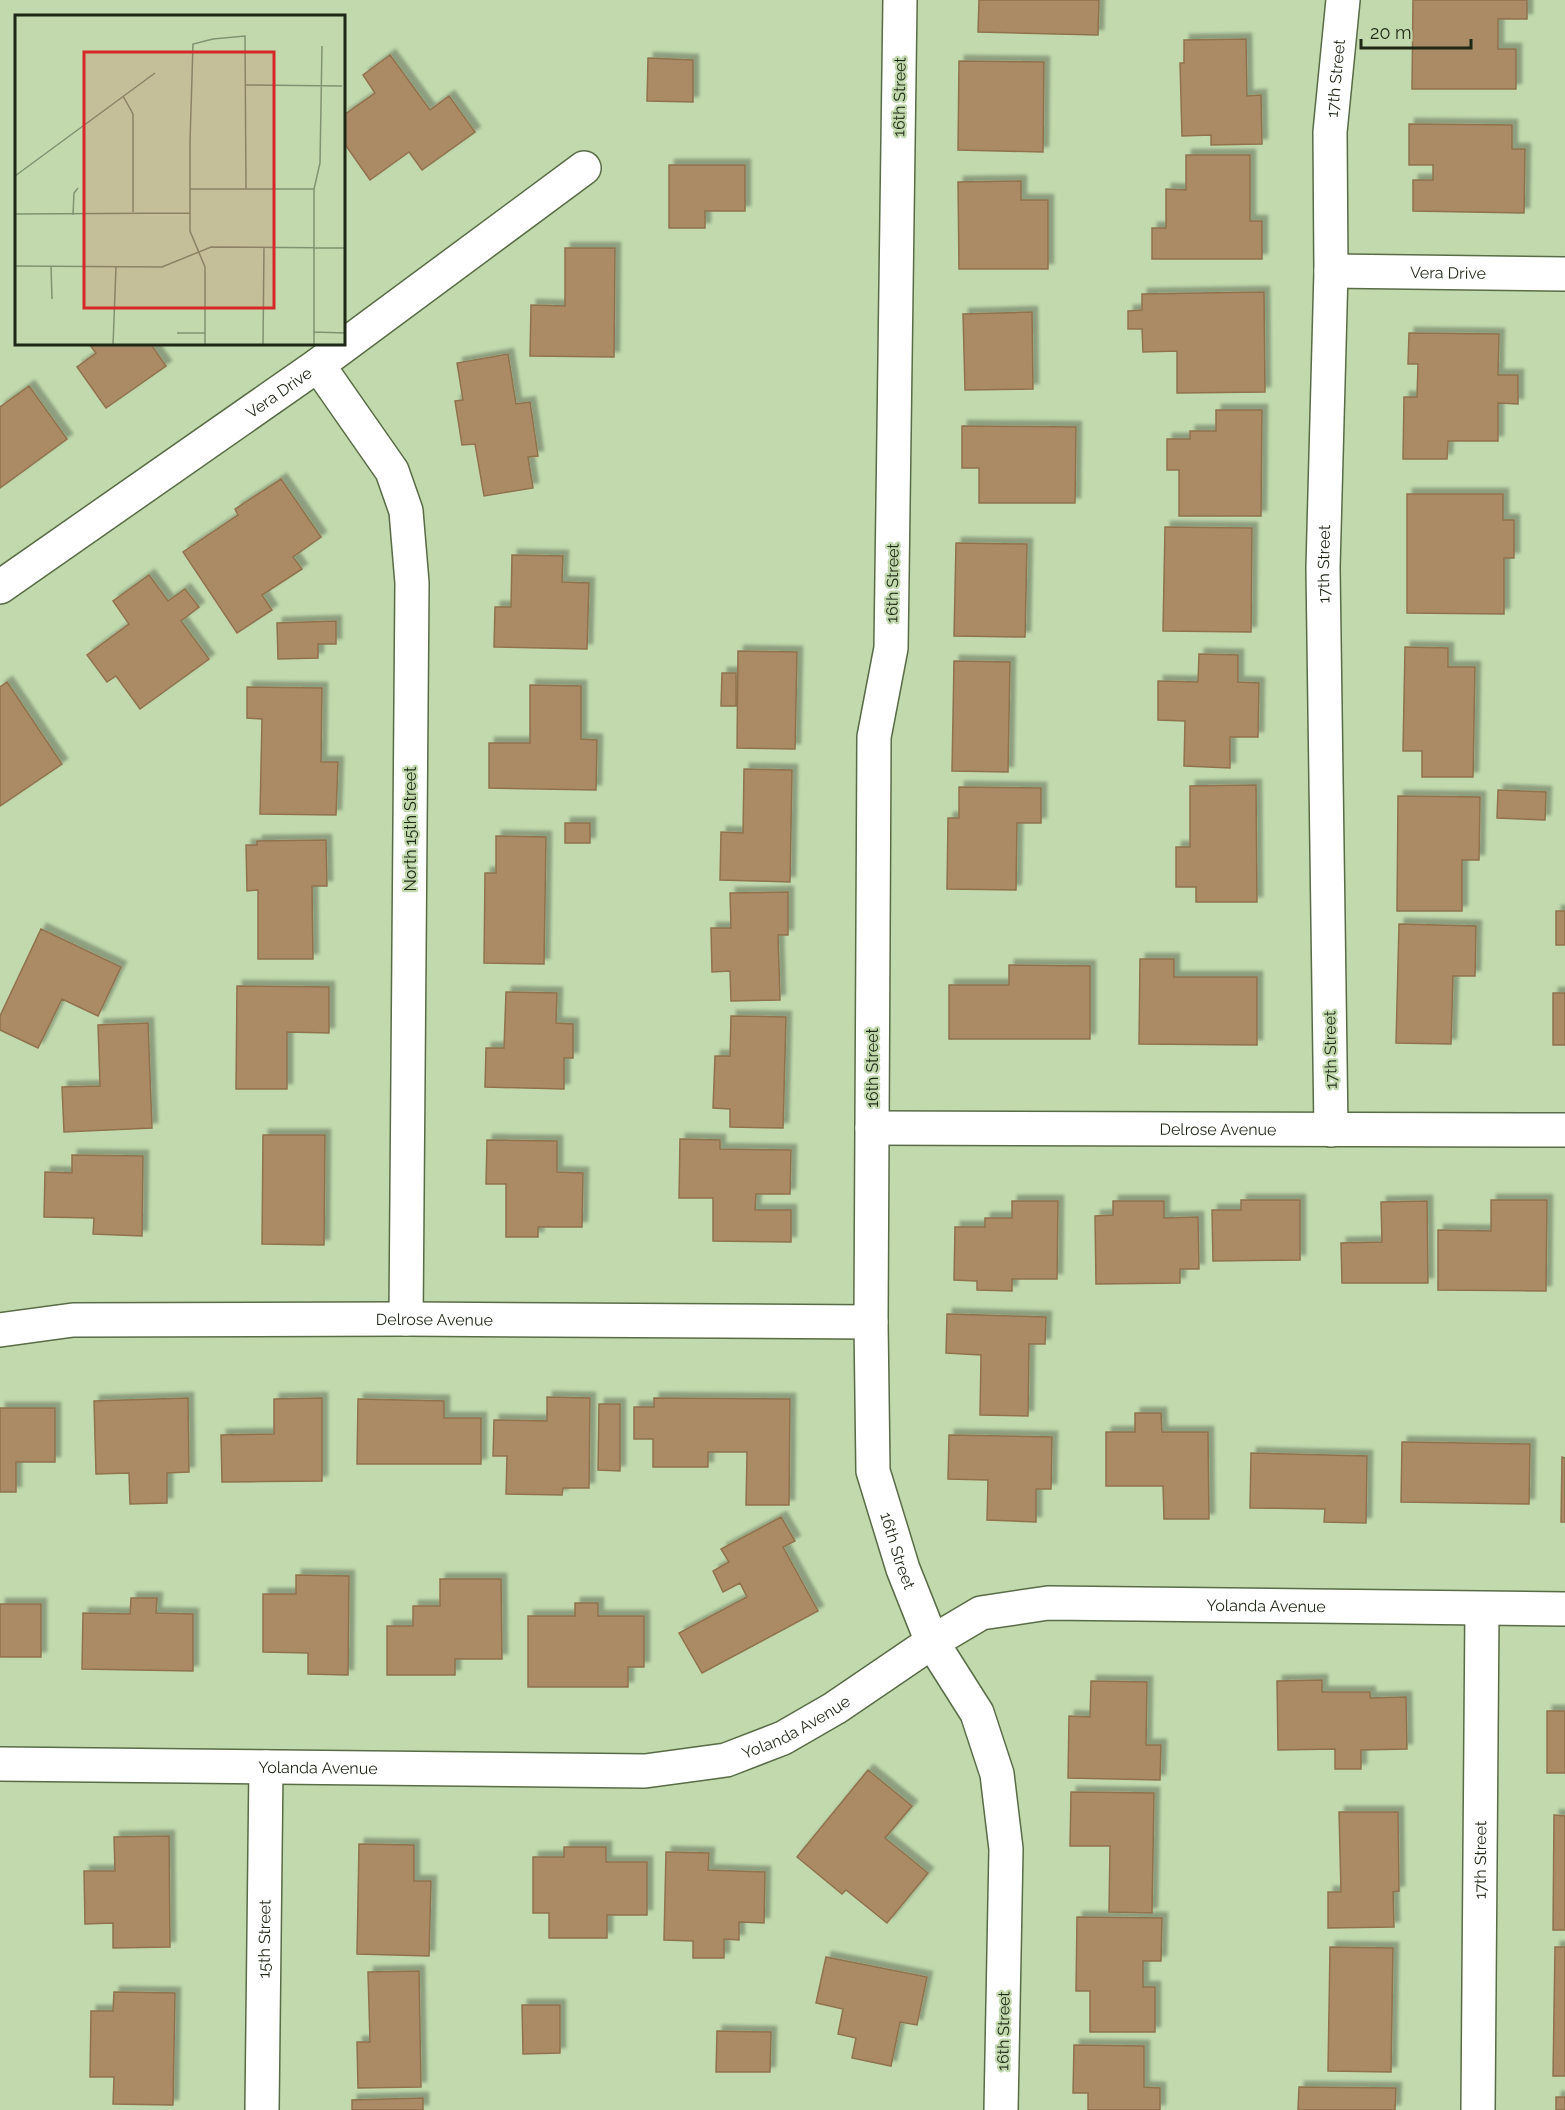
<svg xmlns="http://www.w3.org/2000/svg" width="1565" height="2110" viewBox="0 0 1565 2110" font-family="Raleway,sans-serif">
<defs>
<filter id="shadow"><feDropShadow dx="5.5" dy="-5.5" stdDeviation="1.5" flood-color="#0004"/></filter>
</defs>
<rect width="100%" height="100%" fill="#c1d9ad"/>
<path fill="#ab8b66" stroke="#90724d" stroke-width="1.5" filter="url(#shadow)" d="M979,0H1099L1098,35L978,32Z
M1413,0H1527V19H1498V49H1516V89H1412Z
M1246,39L1247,96L1261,95L1262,144L1211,145V135L1182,136L1180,63H1184V40Z
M390,55L430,110L449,96L475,132L422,170L409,152L370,180L344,143V115L375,93L363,75Z
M648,58L693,60V102L647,101Z
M959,61L1044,62L1043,152L958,150Z
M1409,124L1512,125V149H1525L1524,213L1413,211V180H1433V165H1409Z
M1186,155H1250V221H1262V259H1152V228H1166V189L1186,190Z
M669,165H745V211H705V228H669Z
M1021,181V200H1048V269H959L958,182Z
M565,248H615L614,357L530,356L531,305L565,306Z
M1264,292L1265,392L1177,393V351L1143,352L1142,329H1128V311L1142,310V294Z
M1032,312L1033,389L965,390L963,314Z
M1409,333L1499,334L1498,375H1518V404L1498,403V441H1448L1447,459H1403L1404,397H1417L1418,364H1408Z
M89,344H155L152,346L166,366L106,408L77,367L96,353Z
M508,354L516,404L530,402L538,456L528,457L533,488L484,496L475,444L462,445L455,401L463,400L457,363Z
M29,386L67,439L0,488V407Z
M1216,410H1262L1261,516H1179V470H1167V439H1190V431H1216Z
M962,426L1076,427L1075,503H979V468H962Z
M281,479L321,537L293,557L302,569L262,595L272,610L237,633L183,552L238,515L235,509Z
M1407,494H1503V520H1514V558H1504V614L1407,613Z
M1165,527L1252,528L1251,632L1163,631Z
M956,543L1027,544L1025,637L954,636Z
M512,555L563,556L562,582L589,583L587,649L494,647L495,607H511Z
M149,575L168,601L185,589L199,607L181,621L209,659L140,709L116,676L107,682L87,655L129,624L113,601Z
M336,621V644H318V658L278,659L277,623Z
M1405,647L1448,648V667H1475L1473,777H1422V751H1403Z
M738,651L797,652L795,749L737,748Z
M1199,654L1238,655V682L1259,683L1258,737H1230V768L1184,766L1185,721L1158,720V681L1198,682Z
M954,661L1010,662L1008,772L952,771Z
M722,673H736V706H721Z
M7,682L62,764L0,806V687Z
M530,685L581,686V739L597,740L596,790L489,788V743H530Z
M247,687L322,688L321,762H338L336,815L260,814L262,719L247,718Z
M744,769L792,770L790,882L720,880L721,832L743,833Z
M1256,785L1257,902H1196V887H1176V847H1190V786Z
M959,787L1041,788V823H1017L1016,890L947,889L948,818H959Z
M1498,790L1546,792L1545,820L1497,818Z
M1398,796L1480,797L1479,860H1462V911H1397Z
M565,823H590V843H565Z
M496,836L546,837L544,964L484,963L485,873H496Z
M326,840L327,886H312L313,959H258V890L247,891L246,845H257V841Z
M788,892V935H778L780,1000L731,1001L730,971L712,972L711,928H731L730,893Z
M1556,911H1565V945H1556Z
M1399,924L1476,926L1475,976H1453L1451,1044L1396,1043Z
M41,929L121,967L98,1016L62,999L38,1048L0,1030V1016Z
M1140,959H1174V977H1257V1045L1139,1044Z
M1009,965L1090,966V1039H949V985H1009Z
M237,986L329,987V1033L287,1032V1089H236Z
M506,992L557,993L556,1023L573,1024V1058H564V1089L485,1087L486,1048H504Z
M1553,993H1565V1045H1553Z
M731,1016L786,1017L783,1128L730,1127V1109L713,1108L715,1056H730Z
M148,1023L152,1128L64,1132L62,1087L100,1086L98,1025Z
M263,1135H325L324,1245L262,1244Z
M680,1139L720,1140V1149L791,1150L790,1194H756L755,1210H791V1242L713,1241V1198H679Z
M487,1140L557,1141V1172L583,1173L582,1227H538V1237H506V1184H486Z
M72,1155L143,1156L142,1236L93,1234L94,1218L44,1217L45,1172L72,1173Z
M1241,1200H1300V1260L1213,1261L1212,1210H1241Z
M1491,1200H1547L1546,1291L1438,1290V1230L1491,1231Z
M1012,1201H1058L1057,1279H1012V1291L977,1290V1281L954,1280L955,1227H985V1218H1012Z
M1113,1201H1164V1218L1198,1217L1199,1269H1180V1283L1096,1284L1095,1216L1113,1215Z
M1427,1201L1428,1283H1342L1341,1243L1382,1242L1381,1202Z
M947,1314L1046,1317L1045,1344H1029L1028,1416L980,1415L981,1355L946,1353Z
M547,1397L590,1398L589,1488H563L562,1495L506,1494L507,1456H493L494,1420L547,1421Z
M188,1398L189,1472L167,1473V1503L130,1504L129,1473L96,1474L94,1401Z
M322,1398V1481L222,1482L221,1435L274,1434V1399Z
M654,1398L790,1399L789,1505H746L747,1452H708V1467H653V1439H634V1407H654Z
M358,1399L444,1401V1418H481V1464H357Z
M599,1404H620V1471L598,1470Z
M0,1408H55V1462H16V1492H0Z
M1135,1413H1161L1162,1432H1208L1209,1519H1164L1163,1486H1106V1432H1135Z
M949,1435L1052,1437L1051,1489H1036V1522L987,1520L988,1480L948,1479Z
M1402,1442L1530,1444L1529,1504L1401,1502Z
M1251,1453L1367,1456L1366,1523L1324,1522L1325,1509L1250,1508Z
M1562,1457L1565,1458V1522H1561Z
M781,1517L795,1541L783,1547L818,1611L702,1673L679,1633L747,1597L740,1583L723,1592L713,1571L729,1562L721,1549Z
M296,1575L349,1576L348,1675L308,1674V1653L263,1652V1594H296Z
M440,1579H501L502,1659H455V1675H387V1626H413V1606H440Z
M131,1598H157L156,1613L193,1614V1671L82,1669L83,1613L130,1614Z
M575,1603H598V1616H644V1667H628V1687H528V1616H575Z
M0,1604H41V1657H0Z
M1322,1680V1692H1370V1698L1406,1697L1407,1749L1361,1750V1769H1335V1749L1278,1750L1277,1681Z
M1091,1681L1147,1682L1146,1745H1161L1160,1780L1068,1778L1069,1716L1090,1717Z
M1547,1711H1565V1773H1547Z
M868,1770L912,1806L885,1838L928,1873L887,1923L846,1890L842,1894L797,1857Z
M1071,1792L1154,1793L1152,1913L1109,1912L1110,1846H1070Z
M1339,1812H1398L1399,1891L1393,1892L1394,1927L1328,1928V1892H1341Z
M1554,1815L1565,1816V1930H1553Z
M169,1836L170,1947L113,1948V1923L85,1924L84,1871H115L114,1837Z
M359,1844L414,1845V1881H431L429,1956L357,1954Z
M564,1847H606V1862H647V1915H607V1938H549V1913H533V1857H564Z
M666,1852L709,1853L708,1870L765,1872L764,1923L739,1922V1940L724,1939V1958H693V1941L664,1940Z
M1077,1917L1162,1918L1161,1961H1143V1987H1155V2032H1090V1991H1076Z
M1330,1947L1393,1948L1391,2072L1328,2071Z
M1555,1947H1565V2076H1553Z
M826,1957L927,1977L917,2025L900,2022L891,2066L852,2058L856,2038L838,2034L843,2009L816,2003Z
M419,1971L421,2087L358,2088L357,2042H370L368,1972Z
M114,1992L175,1993L173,2105L113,2104L114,2077H90L91,2011H113Z
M522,2005H560V2053L523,2054Z
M717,2031L771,2032L770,2072H716Z
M1074,2045L1144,2046V2087L1160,2088V2110H1088V2093H1073Z
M1299,2087L1396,2088L1395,2110H1298Z
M1556,2097H1565V2110H1556Z
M423,2098V2110H352V2100Z"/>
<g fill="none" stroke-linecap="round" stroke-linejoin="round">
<defs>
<g id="street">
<path id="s1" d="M900,0L891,648L874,737L871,1322L873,1471L903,1569L932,1642L977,1713L997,1774L1006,1849L1001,2110"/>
<path id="s2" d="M1331,271L1565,274"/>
<path d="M318,365L392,471L406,511L412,583L406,1319"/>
<path id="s3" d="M0,587L318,365L584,168"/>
<path id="s4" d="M872,1128L1565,1130"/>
<path id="s5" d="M1331,1130L1323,568L1331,271L1330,132L1343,0"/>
<path id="s6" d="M0,1330L73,1320L406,1319L871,1322"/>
<path id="s7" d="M0,1764L645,1771L726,1760L783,1738L835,1708L932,1642L981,1613L1048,1603L1565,1609"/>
<path id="s8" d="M262,2110L266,1767"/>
<path id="s9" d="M1478,2110L1482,1609"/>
</g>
</defs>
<use href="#street" stroke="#586c45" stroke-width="36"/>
<use href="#street" stroke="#fff" stroke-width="33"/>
</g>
<g text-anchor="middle" stroke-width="4.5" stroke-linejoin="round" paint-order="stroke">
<g font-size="16" fill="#1f2716" stroke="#c1d9ad">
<text dy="6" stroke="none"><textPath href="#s5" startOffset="1052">17th Street</textPath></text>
<text transform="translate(899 97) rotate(-89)" y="6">16th Street</text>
<text dy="6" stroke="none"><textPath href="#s2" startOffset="117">Vera Drive</textPath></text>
<text dy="6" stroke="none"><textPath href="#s3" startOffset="340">Vera Drive</textPath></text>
<text dy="6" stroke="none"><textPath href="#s5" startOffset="566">17th Street</textPath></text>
<text transform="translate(892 583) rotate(-89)" y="6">16th Street</text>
<text transform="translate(410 829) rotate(-90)" y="6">North 15th Street</text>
<text transform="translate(1330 1050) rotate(-91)" y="6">17th Street</text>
<text transform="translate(872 1068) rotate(-90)" y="6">16th Street</text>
<text dy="6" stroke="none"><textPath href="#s4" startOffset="346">Delrose Avenue</textPath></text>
<text dy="6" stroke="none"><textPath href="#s6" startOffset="435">Delrose Avenue</textPath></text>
<text dy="6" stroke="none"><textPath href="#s1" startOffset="1556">16th Street</textPath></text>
<text dy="6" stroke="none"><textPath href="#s7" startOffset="1308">Yolanda Avenue</textPath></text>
<text dy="6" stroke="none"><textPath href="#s7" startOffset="804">Yolanda Avenue</textPath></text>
<text dy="6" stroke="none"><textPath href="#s7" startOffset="318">Yolanda Avenue</textPath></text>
<text dy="6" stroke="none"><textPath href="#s9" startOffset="250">17th Street</textPath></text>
<text dy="6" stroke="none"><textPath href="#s8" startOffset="171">15th Street</textPath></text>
<text transform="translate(1003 2031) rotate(-89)" y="6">16th Street</text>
</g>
</g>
<g transform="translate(15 15)">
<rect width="330" height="330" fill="#c1d9ad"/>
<path fill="none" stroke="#809271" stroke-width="1.5" d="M231,70L327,71M108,81L118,99V197M0,161L140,58M175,174H299M0,199L175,198M58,200L59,178L63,173M0,251L147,252L196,232L330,233M36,251L37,284M299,317L330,318M162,318H190M98,330L101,252M190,330V252L175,216V127L178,29L198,24L230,21L231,174M248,330L249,232M299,330V174L305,148L307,31"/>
<path fill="#d62828" fill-opacity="0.15" stroke="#d62828" stroke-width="3" d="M69,37H259V293H69Z"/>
<rect width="330" height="330" fill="none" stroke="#1f2716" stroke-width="3"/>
</g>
<path d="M1361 39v9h110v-9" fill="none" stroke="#1f2716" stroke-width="3"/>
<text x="1370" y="39" font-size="18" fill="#1f2716" stroke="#c1d9ad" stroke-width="4.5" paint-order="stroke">20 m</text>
</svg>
